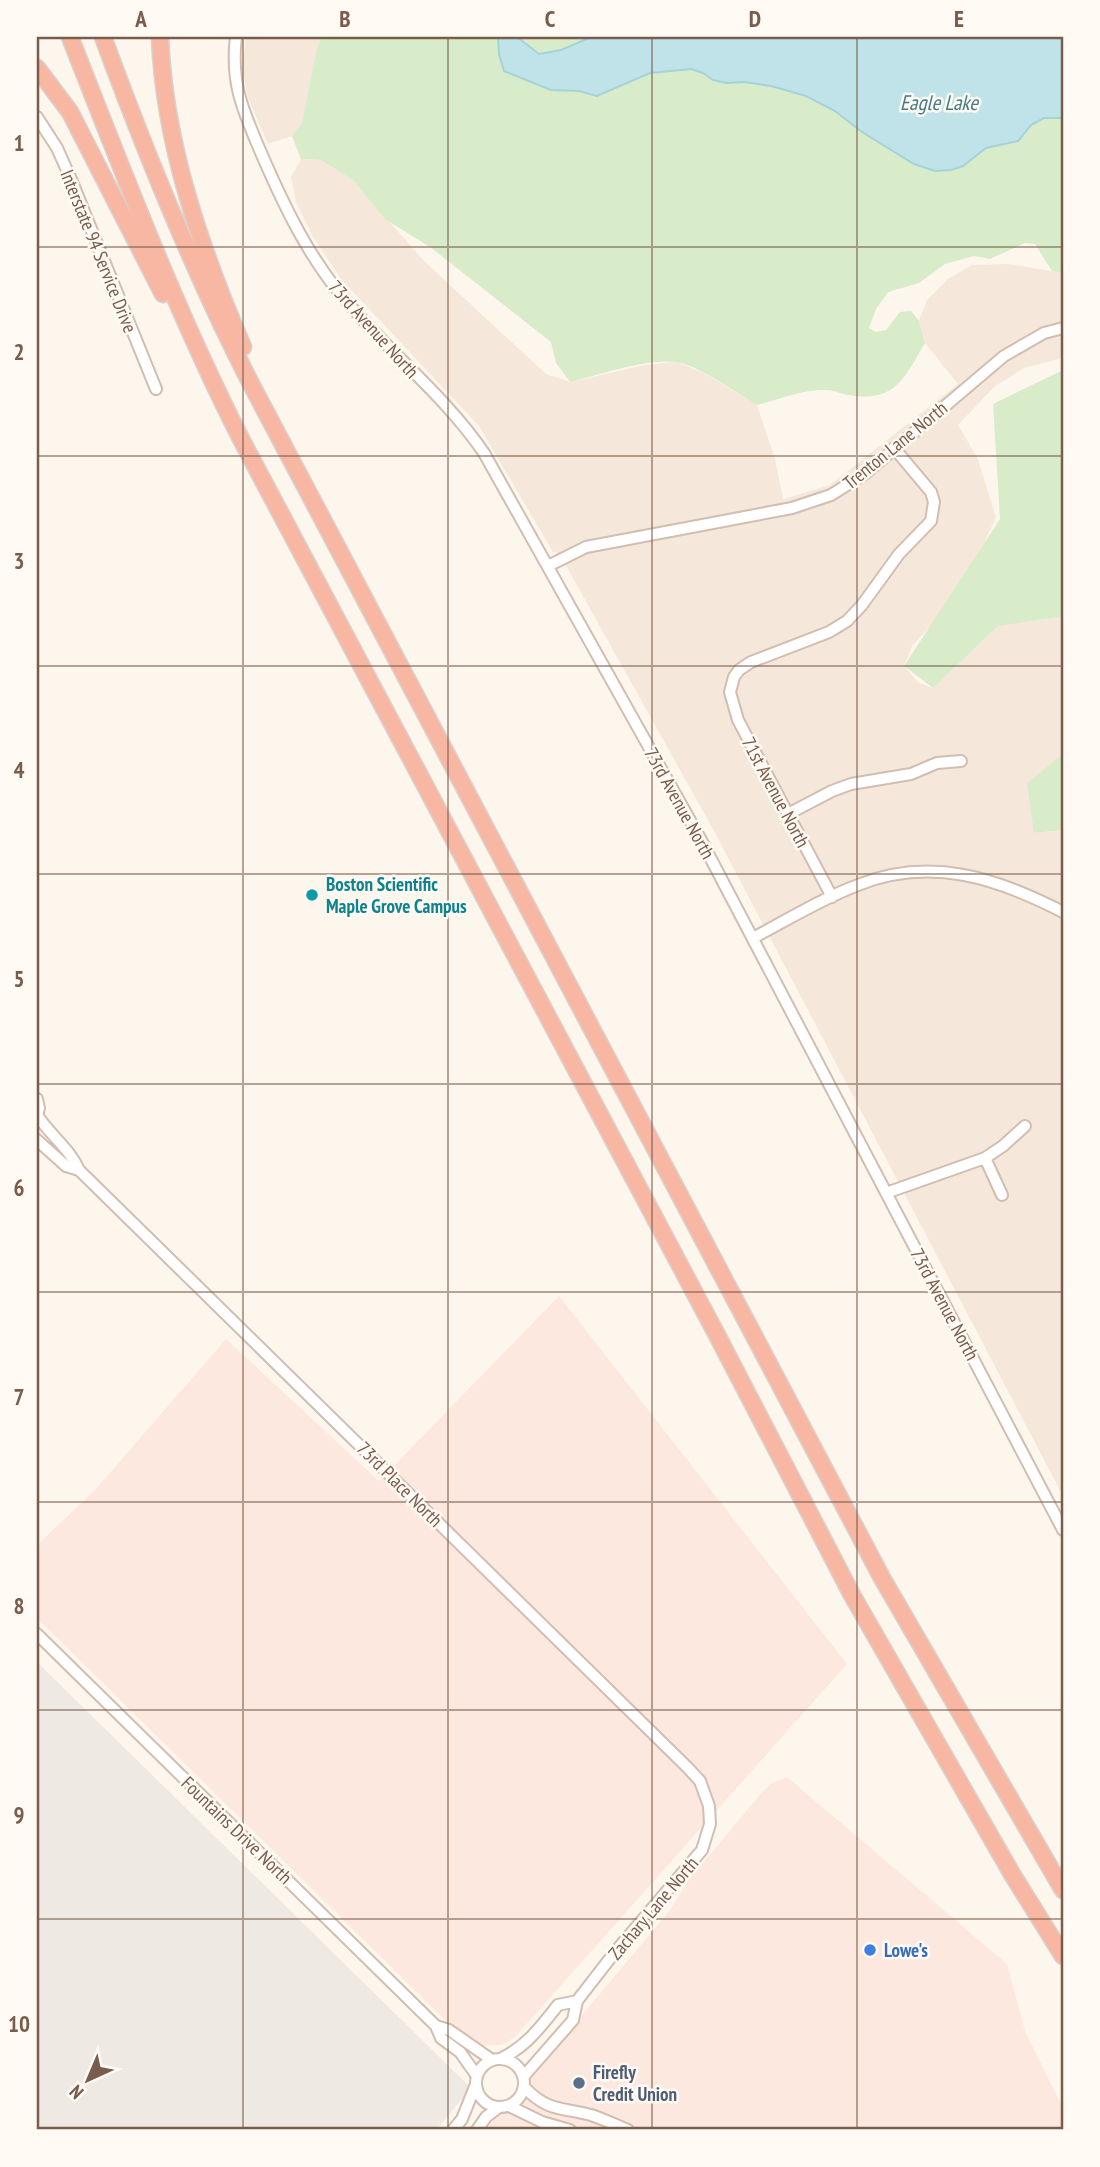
<svg xmlns="http://www.w3.org/2000/svg" width="1100" height="2167" viewBox="0 0 1100 2167" font-family="'PT Sans Narrow',sans-serif">
<rect width="100%" height="100%" fill="#fdf6ec"/>
<path fill="#f5e8da" d="M246,37H322L317,48L302,124L292,136L268,144L248,98L242,68Z
M301,159L321,160L354,181L423,260L546,374L570,382L645,365L677,362L706,374L757,405L775,459L783,499L830,485L958,384L925,343L919,321L927,300L948,279L972,265L1008,264L1063,273V358L1024,368L995,386L958,425L977,457L996,517L979,555L934,622L912,646L904,666L919,683L933,688L998,626L1063,610V755L1034,833L1063,830V1496L714,831L559,553L553,552L479,426L341,279L312,235L296,202L291,177Z"/>
<path fill="#fde8e0" d="M559,1296L847,1664L515,2037L502,2045L478,2046L453,2028L37,1618V1545L95,1490L226,1339L379,1481Z
M787,1777L1007,1964L1025,2031L1063,2108V2130H486L670,1910L688,1881L764,1790L772,1783Z"/>
<path fill="#efe9e4" d="M37,1662L471,2088L436,2130H37Z"/>
<path fill="#d8ecc9" d="M322,37H498L499,54L504,71L551,90L579,91L597,96L650,73L691,69L703,73L713,80L727,83L745,82L771,86L806,96L835,111L862,132L914,164L935,171L986,148L1018,141L1031,125L1044,118H1063V273L1052,271L1035,244L1025,243L990,259L974,256L945,264L919,283L888,292L876,309L869,328L876,332L886,330L900,312L911,311L919,321L925,343C904,379 895,403 848,395C841,394 834,390 827,390C804,389 780,399 757,405C737,393 698,365 676,362C648,358 598,375 570,382L556,363L551,342L430,247L385,219L354,181L321,160L301,159L292,136L302,123L317,48Z
M517,37H591L561,50L539,54Z
M1063,370V616L998,626L933,688L904,666L1000,519L993,404Z
M1063,754V830L1034,833L1027,783Z"/>
<path fill="#bfe3e8" stroke="#a5d3da" stroke-width="2" d="M498,37H517L539,54L561,50L591,37H1063V118H1044L1031,125L1018,141L986,148L963,166L951,170L935,171L914,164L862,132L835,111L806,96L771,86L745,82L727,83L713,80L703,73L691,69L650,73L597,96L579,91L551,90L504,71L499,54Z"/>
<g fill="none" stroke-linecap="round" stroke-linejoin="round">
<defs>
<path id="minor" d="M236,37C230,84 244,113 262,155C285,208 309,258 347,302C391,354 446,397 484,453L701,840L1063,1530
M37,117L57,148L70,177L156,389
M548,566L586,547L792,508L831,495L866,473L1004,356L1044,333L1063,328
M788,814L832,791L851,784L911,774L937,763L961,761
M832,897L738,720L730,692L734,677L739,670L751,662L829,632L847,621L862,605L899,554L931,521L934,502L931,492L894,448
M753,938C787,920 821,899 858,885C931,856 997,878 1063,912
M37,1099L39,1108L37,1116
M37,1115C50,1135 70,1149 79,1170L687,1767L700,1781L709,1806L710,1824L702,1850L615,1952L577,2001L573,2020L524,2076
M37,1140L66,1166L79,1170
M985,1158L1002,1195
M886,1193L985,1158L1003,1146L1025,1126
M37,1634L436,2026L441,2038L460,2052L477,2076
M436,2026L449,2030L492,2060
M502,2058C527,2046 541,2026 558,2005L577,2001
M476 2083a24 24 0 1 1 48 0a24 24 0 1 1-48 0Z
M524,2087C548,2112 561,2107 591,2115C603,2119 616,2125 628,2130
M509,2106L542,2122L570,2130
M453,2130L462,2119L476,2084
M477,2130L486,2117L499,2107"/>
<path id="highway" d="M70,37C123,172 175,309 241,439L718,1337L852,1595L1012,1874L1063,1956
M103,37C146,154 193,271 250,382L882,1578L1063,1890
M160,37C164,143 201,250 243,347
M37,68L70,112L163,294"/>
</defs>
<use href="#minor" stroke="#d1beb0" stroke-width="14"/>
<use href="#highway" stroke="#dad1cd" stroke-width="19"/>
<use href="#minor" stroke="#fff" stroke-width="10"/>
<use href="#highway" stroke="#f7b7a3" stroke-width="16"/>
</g>
<path fill="none" stroke="#7a5c4d" stroke-width="2" stroke-opacity="0.55" d="M243,37V2130M448,37V2130M652,37V2130M857,37V2130M37,247H1063M37,456H1063M37,666H1063M37,874H1063M37,1084H1063M37,1292H1063M37,1502H1063M37,1710H1063M37,1919H1063"/>
<circle fill="#0f9aa8" stroke="#fffaf3" stroke-width="2.5" cx="312" cy="895" r="7"/>
<circle fill="#3f7fe0" stroke="#fffaf3" stroke-width="2.5" cx="870" cy="1950" r="7"/>
<circle fill="#5c6f8a" stroke="#fffaf3" stroke-width="2.5" cx="579" cy="2083" r="7"/>
<g text-anchor="middle" stroke-width="5" stroke-linejoin="round" paint-order="stroke">
<g font-size="19" fill="#7a5c4d" stroke="#fffaf3">
<text transform="translate(99 251) rotate(68)" y="7">Interstate 94 Service Drive</text>
<text transform="translate(374 329) rotate(48)" y="7">73rd Avenue North</text>
<text transform="translate(895 445) rotate(-39)" y="7">Trenton Lane North</text>
<text transform="translate(776 792) rotate(62)" y="7">71st Avenue North</text>
<text transform="translate(680 803) rotate(61)" y="7">73rd Avenue North</text>
<text transform="translate(945 1304) rotate(62)" y="7">73rd Avenue North</text>
<text transform="translate(400 1484) rotate(45)" y="7">73rd Place North</text>
<text transform="translate(237 1830) rotate(44)" y="7">Fountains Drive North</text>
<text transform="translate(653 1908) rotate(-50)" y="7">Zachary Lane North</text>
</g>
<g font-size="19" font-weight="bold" fill="#0d838f" stroke="#fffaf3" text-anchor="start">
<text x="326" y="891">Boston Scientific<tspan x="326" dy="22">Maple Grove Campus</tspan></text>
</g>
<g font-size="19" font-weight="bold" fill="#366cbe" stroke="#fffaf3" text-anchor="start">
<text x="884" y="1957">Lowe's</text>
</g>
<g font-size="19" font-weight="bold" fill="#4e5e75" stroke="#fffaf3" text-anchor="start">
<text x="593" y="2079">Firefly<tspan x="593" dy="22">Credit Union</tspan></text>
</g>
<g font-size="21" font-style="italic" fill="#437c86" stroke="#fffaf3">
<text x="939" y="110">Eagle Lake</text>
</g>
</g>
<rect width="1100" height="2167" fill="none" stroke="#fffaf3" stroke-width="77"/>
<g transform="translate(88 2080) rotate(224)" stroke="#fffaf3" stroke-width="5" paint-order="stroke">
<path d="M0-5L12 26L0 18L-12 26Z" fill="#7a5c4d"/>
<text y="-10" font-size="19" font-weight="bold" text-anchor="middle" fill="#7a5c4d">N</text>
</g>
<rect x="38" y="38" width="1024" height="2090" fill="none" stroke="#7a5c4d" stroke-width="2.5"/>
<g font-size="23" text-anchor="middle" font-weight="bold" fill="#7a5c4d">
<text x="141" y="27">A</text>
<text x="345" y="27">B</text>
<text x="550" y="27">C</text>
<text x="755" y="27">D</text>
<text x="959" y="27">E</text>
<text x="19" y="151">1</text>
<text x="19" y="360">2</text>
<text x="19" y="569">3</text>
<text x="19" y="778">4</text>
<text x="19" y="987">5</text>
<text x="19" y="1196">6</text>
<text x="19" y="1405">7</text>
<text x="19" y="1614">8</text>
<text x="19" y="1823">9</text>
<text x="19" y="2032">10</text>
</g>
</svg>
